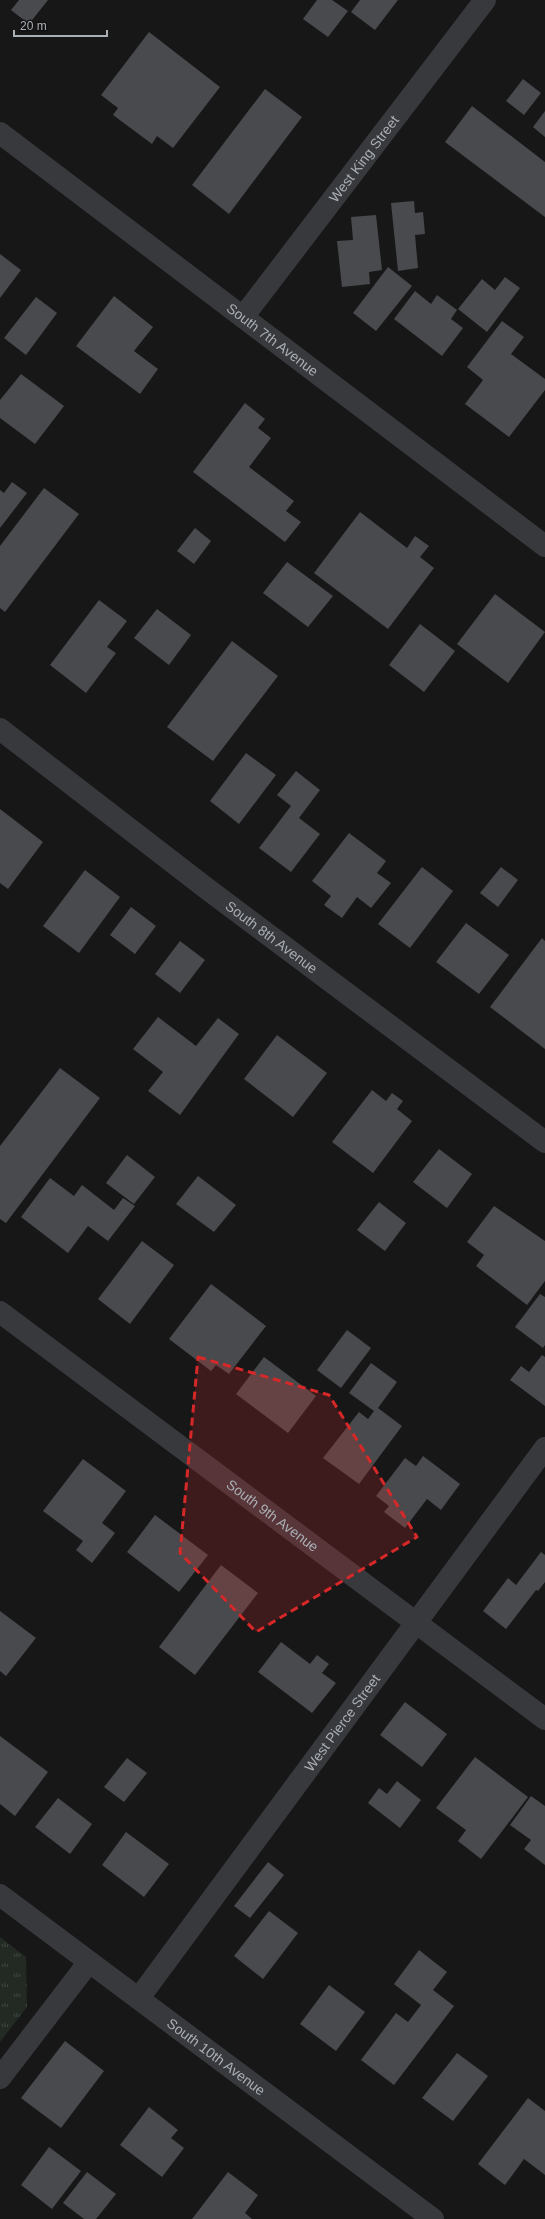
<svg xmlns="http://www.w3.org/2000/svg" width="545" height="2219" viewBox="0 0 545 2219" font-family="Arial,sans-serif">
<defs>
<pattern id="grass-tufts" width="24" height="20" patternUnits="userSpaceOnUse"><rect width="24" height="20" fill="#232a24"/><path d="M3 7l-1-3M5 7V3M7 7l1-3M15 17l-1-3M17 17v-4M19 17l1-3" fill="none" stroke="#404642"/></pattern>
</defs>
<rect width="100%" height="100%" fill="#171718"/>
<path fill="url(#grass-tufts)" d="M0,1937L26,1957L27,2007L0,2042Z"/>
<path fill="#494a4d" d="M19,0H48L29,24L11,10Z
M317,0H332L348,11L328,37L303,19Z
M360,0H398L375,30L351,12Z
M149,32L220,87L173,148L157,136L152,144L113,115L118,108L101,95Z
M523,79L541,93L524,115L506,101Z
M265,89L302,117L229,214L192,185Z
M472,106L545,162V217L445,142Z
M545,111V137L533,127Z
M414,201L415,213L423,212L425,234L415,235L418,268L398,271L391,203Z
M376,215L382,270L369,272L370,284L342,287L337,241L353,240L351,217Z
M0,254L21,270L0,298Z
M388,267L412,286L376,331L353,313Z
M505,277L520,288L487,332L458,309L482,279L495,290Z
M415,291L431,304L437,295L457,310L451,319L463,328L442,356L394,319Z
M114,296L153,327L134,351L158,369L140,394L76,346Z
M36,297L57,313L26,355L4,338Z
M502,321L524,337L511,354L545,379V390L509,437L465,404L483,380L467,367Z
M21,374L64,406L35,444L0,418V400Z
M245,403L265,419L258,428L271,438L249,467L294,501L286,511L301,522L285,542L193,472Z
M12,482L27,493L0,528V490L4,493Z
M44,488L79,514L5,612L0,608V546Z
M360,512L407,548L415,536L429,546L420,557L434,568L388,629L314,573Z
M195,528L211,541L194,564L177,551Z
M287,562L333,596L308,627L263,593Z
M495,594L545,632L508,683L457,644Z
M99,600L127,621L107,647L116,653L86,693L50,665Z
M157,609L191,635L169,665L134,638Z
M420,624L455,651L424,692L389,665Z
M232,641L278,676L213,761L167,727Z
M246,753L276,775L239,824L210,801Z
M296,771L320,790L299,818L320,834L291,872L259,848L291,806L277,795Z
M0,809L43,842L8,889L0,883Z
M349,833L386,861L377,873L391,883L371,908L357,897L342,918L324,905L331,896L312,881Z
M422,867L453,891L410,948L378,924Z
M501,867L518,880L498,907L480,893Z
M85,870L120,897L79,953L43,926Z
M131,907L156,926L135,954L110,935Z
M466,923L509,955L479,994L436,962Z
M542,938L545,941V1049L490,1007Z
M180,941L205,960L180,993L155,974Z
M158,1017L196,1046L218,1018L239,1034L180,1115L148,1091L163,1072L133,1049Z
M277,1035L327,1073L293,1117L244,1079Z
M60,1068L100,1098L6,1223L0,1219V1146Z
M372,1090L386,1101L392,1093L403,1101L397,1109L412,1121L373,1173L332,1142Z
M439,1149L472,1174L447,1208L413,1182Z
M127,1155L155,1177L134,1204L106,1183Z
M198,1176L236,1205L214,1232L176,1204Z
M50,1178L74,1196L82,1185L114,1210L123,1198L135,1206L108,1241L88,1226L68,1253L21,1217Z
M379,1202L406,1223L385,1251L357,1230Z
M494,1206L545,1241V1281L527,1305L476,1266L484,1255L467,1242Z
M142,1241L174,1265L130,1324L98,1299Z
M211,1284L266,1326L229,1374L216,1365L211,1371L169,1339Z
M540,1294L545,1297V1345L543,1348L515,1327Z
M347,1330L371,1348L341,1388L317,1370Z
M542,1355L545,1357V1406L510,1380L521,1366L529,1372Z
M264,1357L316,1396L288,1433L236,1394Z
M371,1363L397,1382L378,1408L402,1426L359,1484L323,1458L359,1412L368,1419L374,1411L349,1393Z
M423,1456L460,1484L441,1510L427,1499L405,1528L384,1512L389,1506L376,1496L405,1458L416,1466Z
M83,1459L126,1491L102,1523L115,1533L92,1563L76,1550L83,1541L43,1511Z
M155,1515L208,1555L179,1592L127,1552Z
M541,1552L545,1555V1582L538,1591L536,1590L506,1629L483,1611L508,1578L516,1585Z
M221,1565L258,1593L195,1675L159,1647Z
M0,1611L36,1638L6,1676L0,1671Z
M281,1642L310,1664L317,1655L329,1664L322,1673L336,1683L312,1713L258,1672Z
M405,1702L447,1734L422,1767L380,1735Z
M0,1736L48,1772L15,1816L0,1804Z
M475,1757L528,1797L481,1859L458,1841L466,1830L436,1808Z
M127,1758L147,1773L124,1802L104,1787Z
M397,1781L421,1800L400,1828L368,1803L379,1788L387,1794Z
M531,1796L545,1806V1865L524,1849L531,1840L510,1825Z
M58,1798L92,1824L70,1854L35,1827Z
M126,1832L169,1864L144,1897L102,1865Z
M268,1862L284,1875L250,1918L234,1906Z
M269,1911L298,1933L263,1979L234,1956Z
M419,1950L447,1972L433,1990L454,2006L394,2085L361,2060L396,2013L408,2022L421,2005L394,1984Z
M329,1985L365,2012L336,2051L300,2024Z
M65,2041L104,2071L61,2128L21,2098Z
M457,2053L488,2076L453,2121L422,2098Z
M528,2098L545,2111V2175L524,2159L505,2185L478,2164Z
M149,2107L178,2130L171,2138L184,2148L162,2177L120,2145Z
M49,2147L81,2171L52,2209L21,2185Z
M87,2172L116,2194L96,2219H84L63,2203Z
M228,2172L258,2195L245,2213L252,2219H192Z"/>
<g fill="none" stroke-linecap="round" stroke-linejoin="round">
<g stroke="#38393d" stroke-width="22">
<path id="s1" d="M0,133L545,546"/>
<path id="s2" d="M243,317L485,0"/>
<path id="s3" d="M0,729L206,888L545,1142"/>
<path id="s4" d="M0,1312L545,1719"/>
<path id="s5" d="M0,1895L433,2219"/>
<path id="s6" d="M139,1998L545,1448"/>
<path d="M0,2078L89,1962"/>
</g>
</g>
<path fill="#d62828" fill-opacity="0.2" stroke="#d62828" stroke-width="3" stroke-dasharray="8 5" stroke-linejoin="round" d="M198,1357L329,1395L417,1537L256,1632L180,1553Z"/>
<g text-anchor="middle" stroke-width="4" stroke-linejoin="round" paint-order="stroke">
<g font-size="14" fill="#aaafb6" stroke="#121213">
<text dy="5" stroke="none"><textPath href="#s2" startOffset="199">West King Street</textPath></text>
<text dy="5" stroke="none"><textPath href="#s1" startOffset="342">South 7th Avenue</textPath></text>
<text dy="5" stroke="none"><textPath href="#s3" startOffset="342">South 8th Avenue</textPath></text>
<text dy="5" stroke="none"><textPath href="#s4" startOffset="340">South 9th Avenue</textPath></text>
<text dy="5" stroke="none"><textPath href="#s6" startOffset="342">West Pierce Street</textPath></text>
<text dy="5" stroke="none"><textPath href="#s5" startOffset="270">South 10th Avenue</textPath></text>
</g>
</g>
<path d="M14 30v6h93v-6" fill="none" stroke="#aaafb6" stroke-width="2"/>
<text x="20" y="30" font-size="12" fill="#aaafb6" stroke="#121213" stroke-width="3" paint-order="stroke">20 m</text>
</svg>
